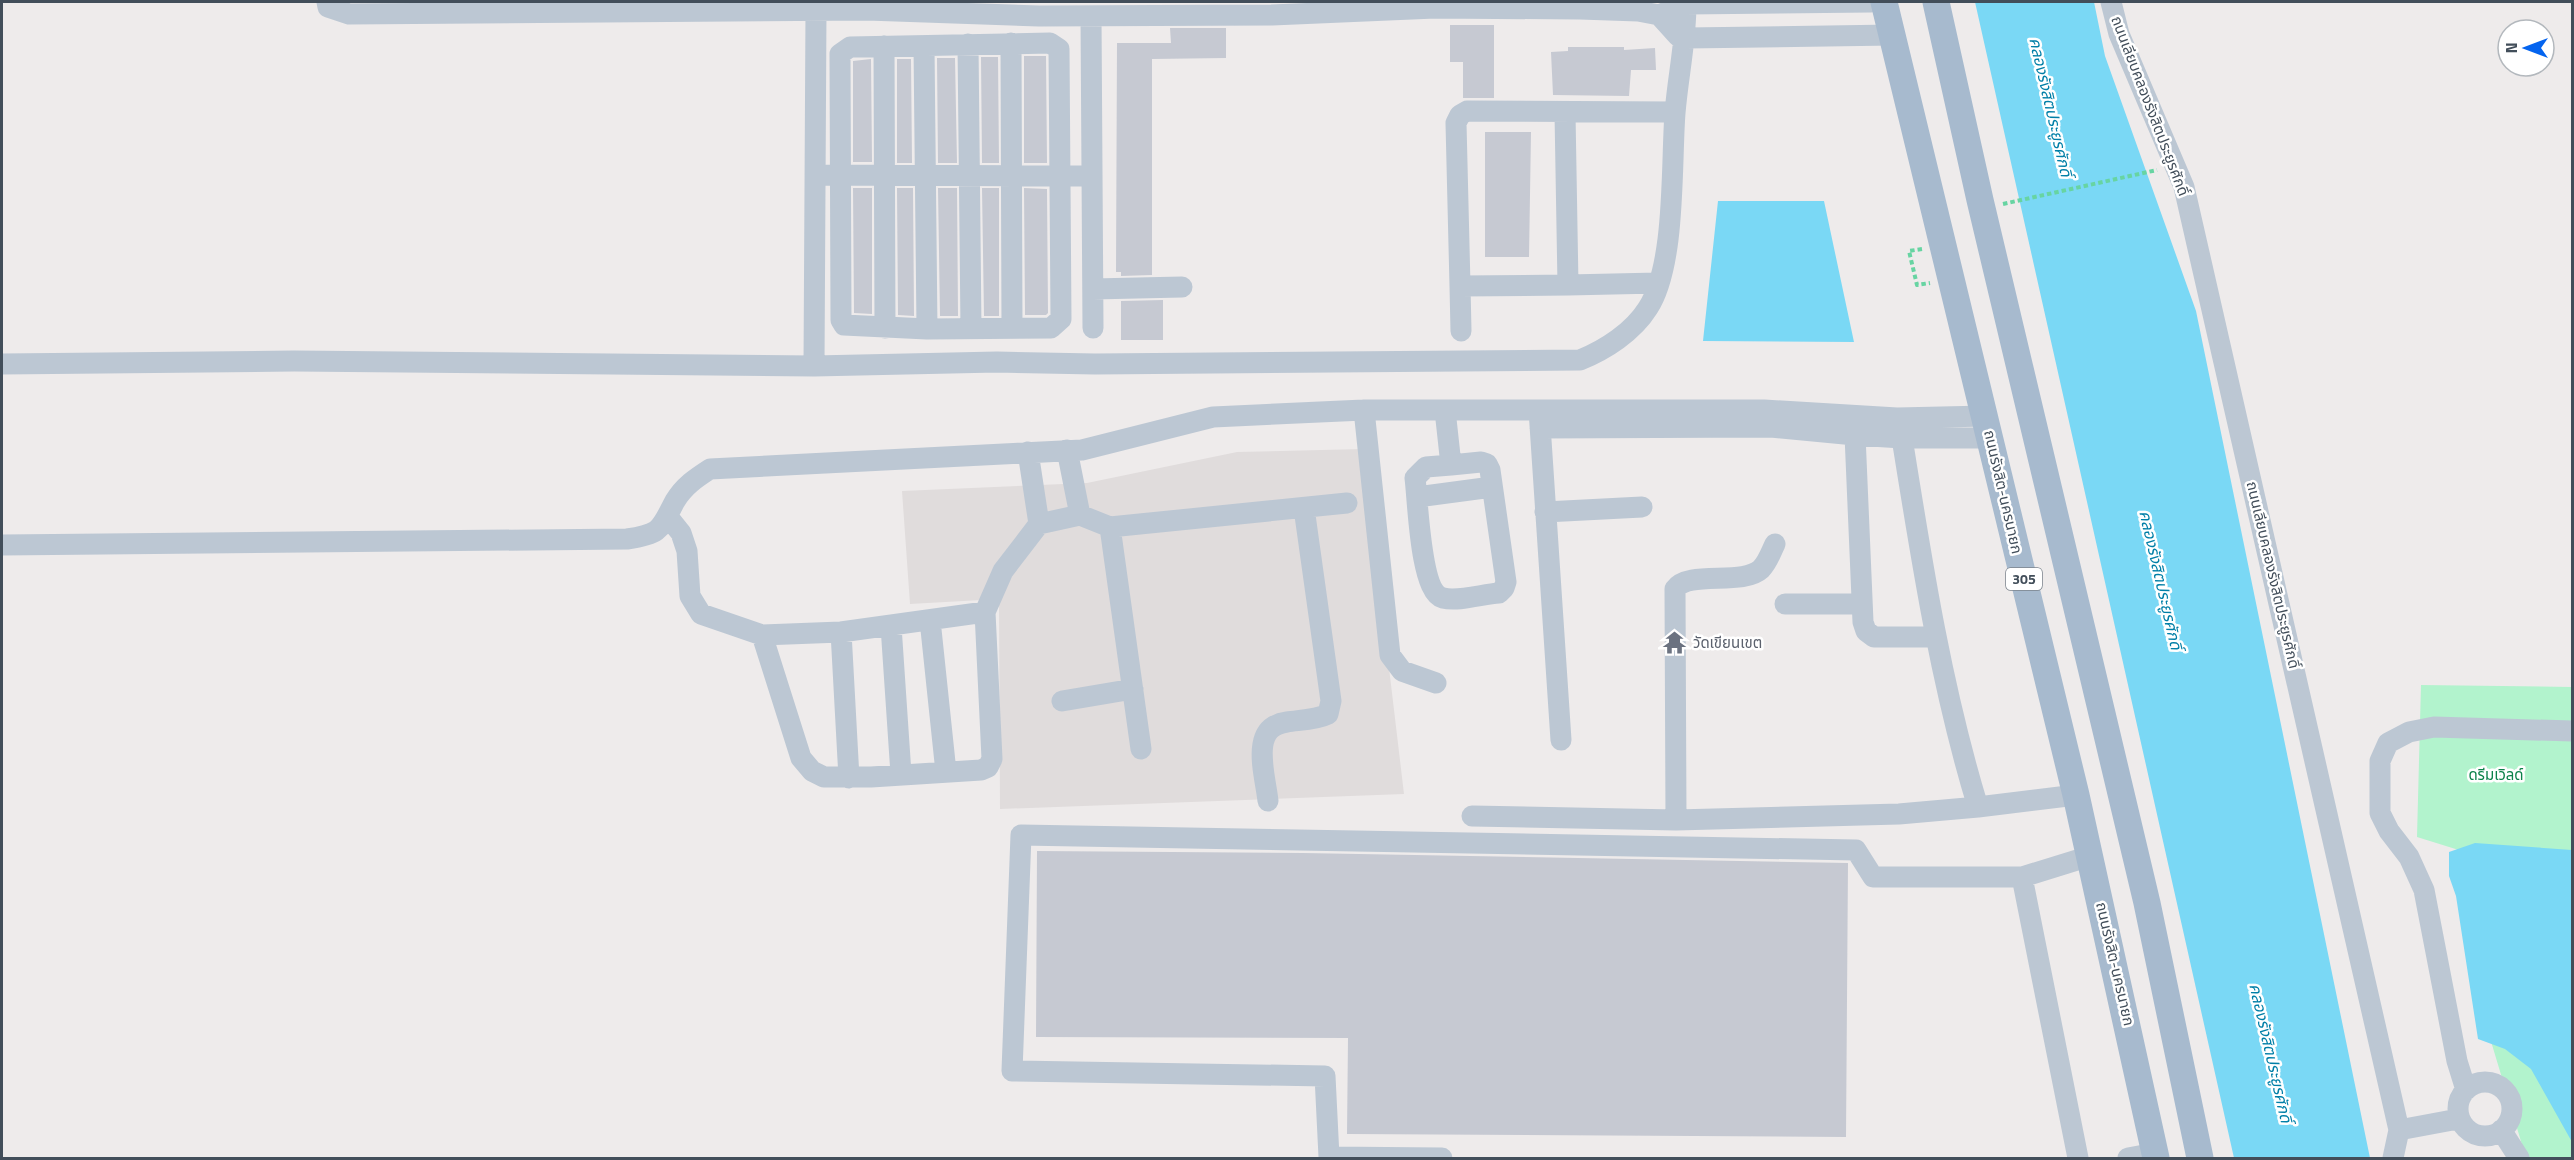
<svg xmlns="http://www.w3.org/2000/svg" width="2574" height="1160" viewBox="0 0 2574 1160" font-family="'Titillium Web','Noto Sans Thai',sans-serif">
<rect width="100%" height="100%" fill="#eeebeb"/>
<path fill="#e0dcdc" d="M1363,449L1404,794L1000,809L999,599L910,604L902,491L1087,483L1237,452Z"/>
<path fill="#b2f3cd" d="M2421,685L2572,687V1158H2526L2487,1028L2462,851L2417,837Z"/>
<path fill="#7ad8f5" d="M1975,2H2094L2105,56L2196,311L2370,1158H2234Z
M1718,201H1824L1854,342L1703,341Z
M2475,843L2572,850V1142L2531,1069L2505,1049L2478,1039L2456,896L2449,876V852Z"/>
<path fill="#c6c9d2" d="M1450,25H1494V98H1463V62H1450Z
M1170,28H1226V58L1152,59V275L1121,276V272H1116L1117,43H1171Z
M1568,47H1624V50L1655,48L1656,70H1631L1629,96L1553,95L1551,52L1568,51Z
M1024,56H1046L1047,163H1024Z
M981,57H998L999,163H982Z
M937,58H955L957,163H938Z
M871,59L872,162H853V61Z
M897,59H911L912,163H897Z
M1485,132H1531L1529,257H1485Z
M853,188H872V314L854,313Z
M897,188H913L914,316L898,315Z
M938,188H957L958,316H940Z
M982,188H999V316H984Z
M1024,188L1047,189L1048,313L1046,315H1025Z
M1163,300V340H1121V301Z
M1037,851L1303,853L1848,863L1846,1137L1347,1134L1348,1038L1036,1037Z"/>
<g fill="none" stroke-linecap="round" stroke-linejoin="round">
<path stroke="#67d4a2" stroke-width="4" stroke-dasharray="4.5 3" stroke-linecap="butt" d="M2003,204L2157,170
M1922,249L1909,251L1917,285L1930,283"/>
<path stroke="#bcc7d3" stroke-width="21" d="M327,2L328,7L349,14L867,10L1039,16L1272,15L1435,8L1580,9L1638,11L1659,15L1686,4L1871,2
M2111,2L2119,34L2184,187L2399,1130L2393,1158
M1659,15L1678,36L1686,38L1893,35
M1091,16L1093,328
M1011,43L1012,328
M1050,43L1059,49L1061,319L1051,328L927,329L844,325L841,320L840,54L850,47Z
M968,44L971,329
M884,46L885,328
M924,46L927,329
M1565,113L1568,285L1658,283
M825,175L1092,176
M1568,285L1460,286L1456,123L1460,115L1467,111L1675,112
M1460,286L1461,331
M1093,289L1182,287
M2,364L294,361L814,366L997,362L1095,364L1580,360C1605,350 1633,332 1648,308C1676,265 1671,165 1675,113C1678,76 1686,41 1686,4
M814,366L816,10
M1364,410L1390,655L1402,671L1436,683
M1445,410L1451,465L1481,462L1487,464L1490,470L1506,582L1504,588L1499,593C1483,594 1458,602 1443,598C1420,592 1418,501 1415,478L1426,467L1451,465
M1539,410L1561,740
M1540,428L1771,427L1855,435
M1902,438L1855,435L1863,622L1866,631L1874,637H1935
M1067,450L1080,515
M1028,452L1039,524
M1417,497L1492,487
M1545,512L1642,507
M669,518L681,533L687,551L690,596L701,614L762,635L801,758L812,771L824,777H871L981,770L988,767L992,759L985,612L1003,571L1039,524L1080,515L1110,527L1141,749
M1110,527L1347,503
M2,545L627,539C662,534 660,529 675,501C684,486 696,478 710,469L1082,450L1213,417L1364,410H1764L1897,418L1986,416
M1785,604H1862
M930,620L946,772
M891,626L901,774
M841,632L849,778
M762,635L841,632L985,612
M1062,701L1133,689
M1268,801C1265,773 1249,727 1287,722C1300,720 1316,720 1328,714L1331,701L1304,508
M1978,807L2076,795
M1472,816L1676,820L1899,814L1978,807C1941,686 1922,563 1902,438H1990
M1676,820L1675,589C1688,570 1743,586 1761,569C1768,562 1771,552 1775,544
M2022,877L2078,1158
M2458 1109a27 27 0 1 1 54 0a27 27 0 1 1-54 0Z
M2466,1090L2457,1061L2424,890L2409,857L2389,831L2380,813V761L2388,743L2409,732L2434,727L2572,731
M2399,1130L2458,1119
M2501,1130L2519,1158
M1442,1158L1329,1157L1325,1076L1012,1071L1021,835L1856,850L1873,877H2022L2090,856
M2128,1158L2155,1153"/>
<path stroke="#a7bace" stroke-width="27" d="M1884,2L2076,795L2156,1158
M1936,2L1980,200L2147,903L2200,1158"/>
</g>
<defs>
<symbol id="temple-bare" viewBox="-9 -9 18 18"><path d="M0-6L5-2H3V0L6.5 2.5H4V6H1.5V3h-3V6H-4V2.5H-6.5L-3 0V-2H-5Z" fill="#6b7280" stroke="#fff" stroke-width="2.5" paint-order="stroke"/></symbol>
</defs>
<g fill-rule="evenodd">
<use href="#temple-bare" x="1658" y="626" width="33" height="33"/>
</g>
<g text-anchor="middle" stroke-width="5" stroke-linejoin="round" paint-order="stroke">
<rect fill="#fff" stroke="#7b838c" stroke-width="1.5" x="2006" y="568" width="36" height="22" rx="4.5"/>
<g font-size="14" font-weight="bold" fill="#424e5a">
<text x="2024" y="584">305</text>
</g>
<g font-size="15" fill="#424e5a" stroke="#fff">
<text transform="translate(2150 106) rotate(69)" y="5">ถนนเลียบคลองรังสิตประยูรศักดิ์</text>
<text transform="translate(2003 492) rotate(77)" y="5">ถนนรังสิต-นครนายก</text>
<text transform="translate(2273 575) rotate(77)" y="5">ถนนเลียบคลองรังสิตประยูรศักดิ์</text>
<text transform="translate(2115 964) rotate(77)" y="5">ถนนรังสิต-นครนายก</text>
</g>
<g font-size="15" fill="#5b616d" stroke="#fff" text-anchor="start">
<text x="1693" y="648">วัดเขียนเขต</text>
</g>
<g font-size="15" fill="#0c824a" stroke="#fff">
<text x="2496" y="780">ดรีมเวิลด์</text>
</g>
<g font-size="16" font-style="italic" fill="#017fa7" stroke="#fff">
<text transform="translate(2051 107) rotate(77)" y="6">คลองรังสิตประยูรศักดิ์</text>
<text transform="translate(2161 580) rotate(77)" y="6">คลองรังสิตประยูรศักดิ์</text>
<text transform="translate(2271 1053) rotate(77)" y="6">คลองรังสิตประยูรศักดิ์</text>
</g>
</g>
<rect width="2574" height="1160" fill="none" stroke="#424e5a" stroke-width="6"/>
<g transform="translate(2526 48) rotate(270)"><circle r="28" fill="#ffffff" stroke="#b3b8bd" stroke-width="1.5"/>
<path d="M0-4.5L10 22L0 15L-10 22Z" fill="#0464ef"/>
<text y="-9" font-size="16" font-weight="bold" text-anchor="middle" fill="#424e5a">N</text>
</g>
</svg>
